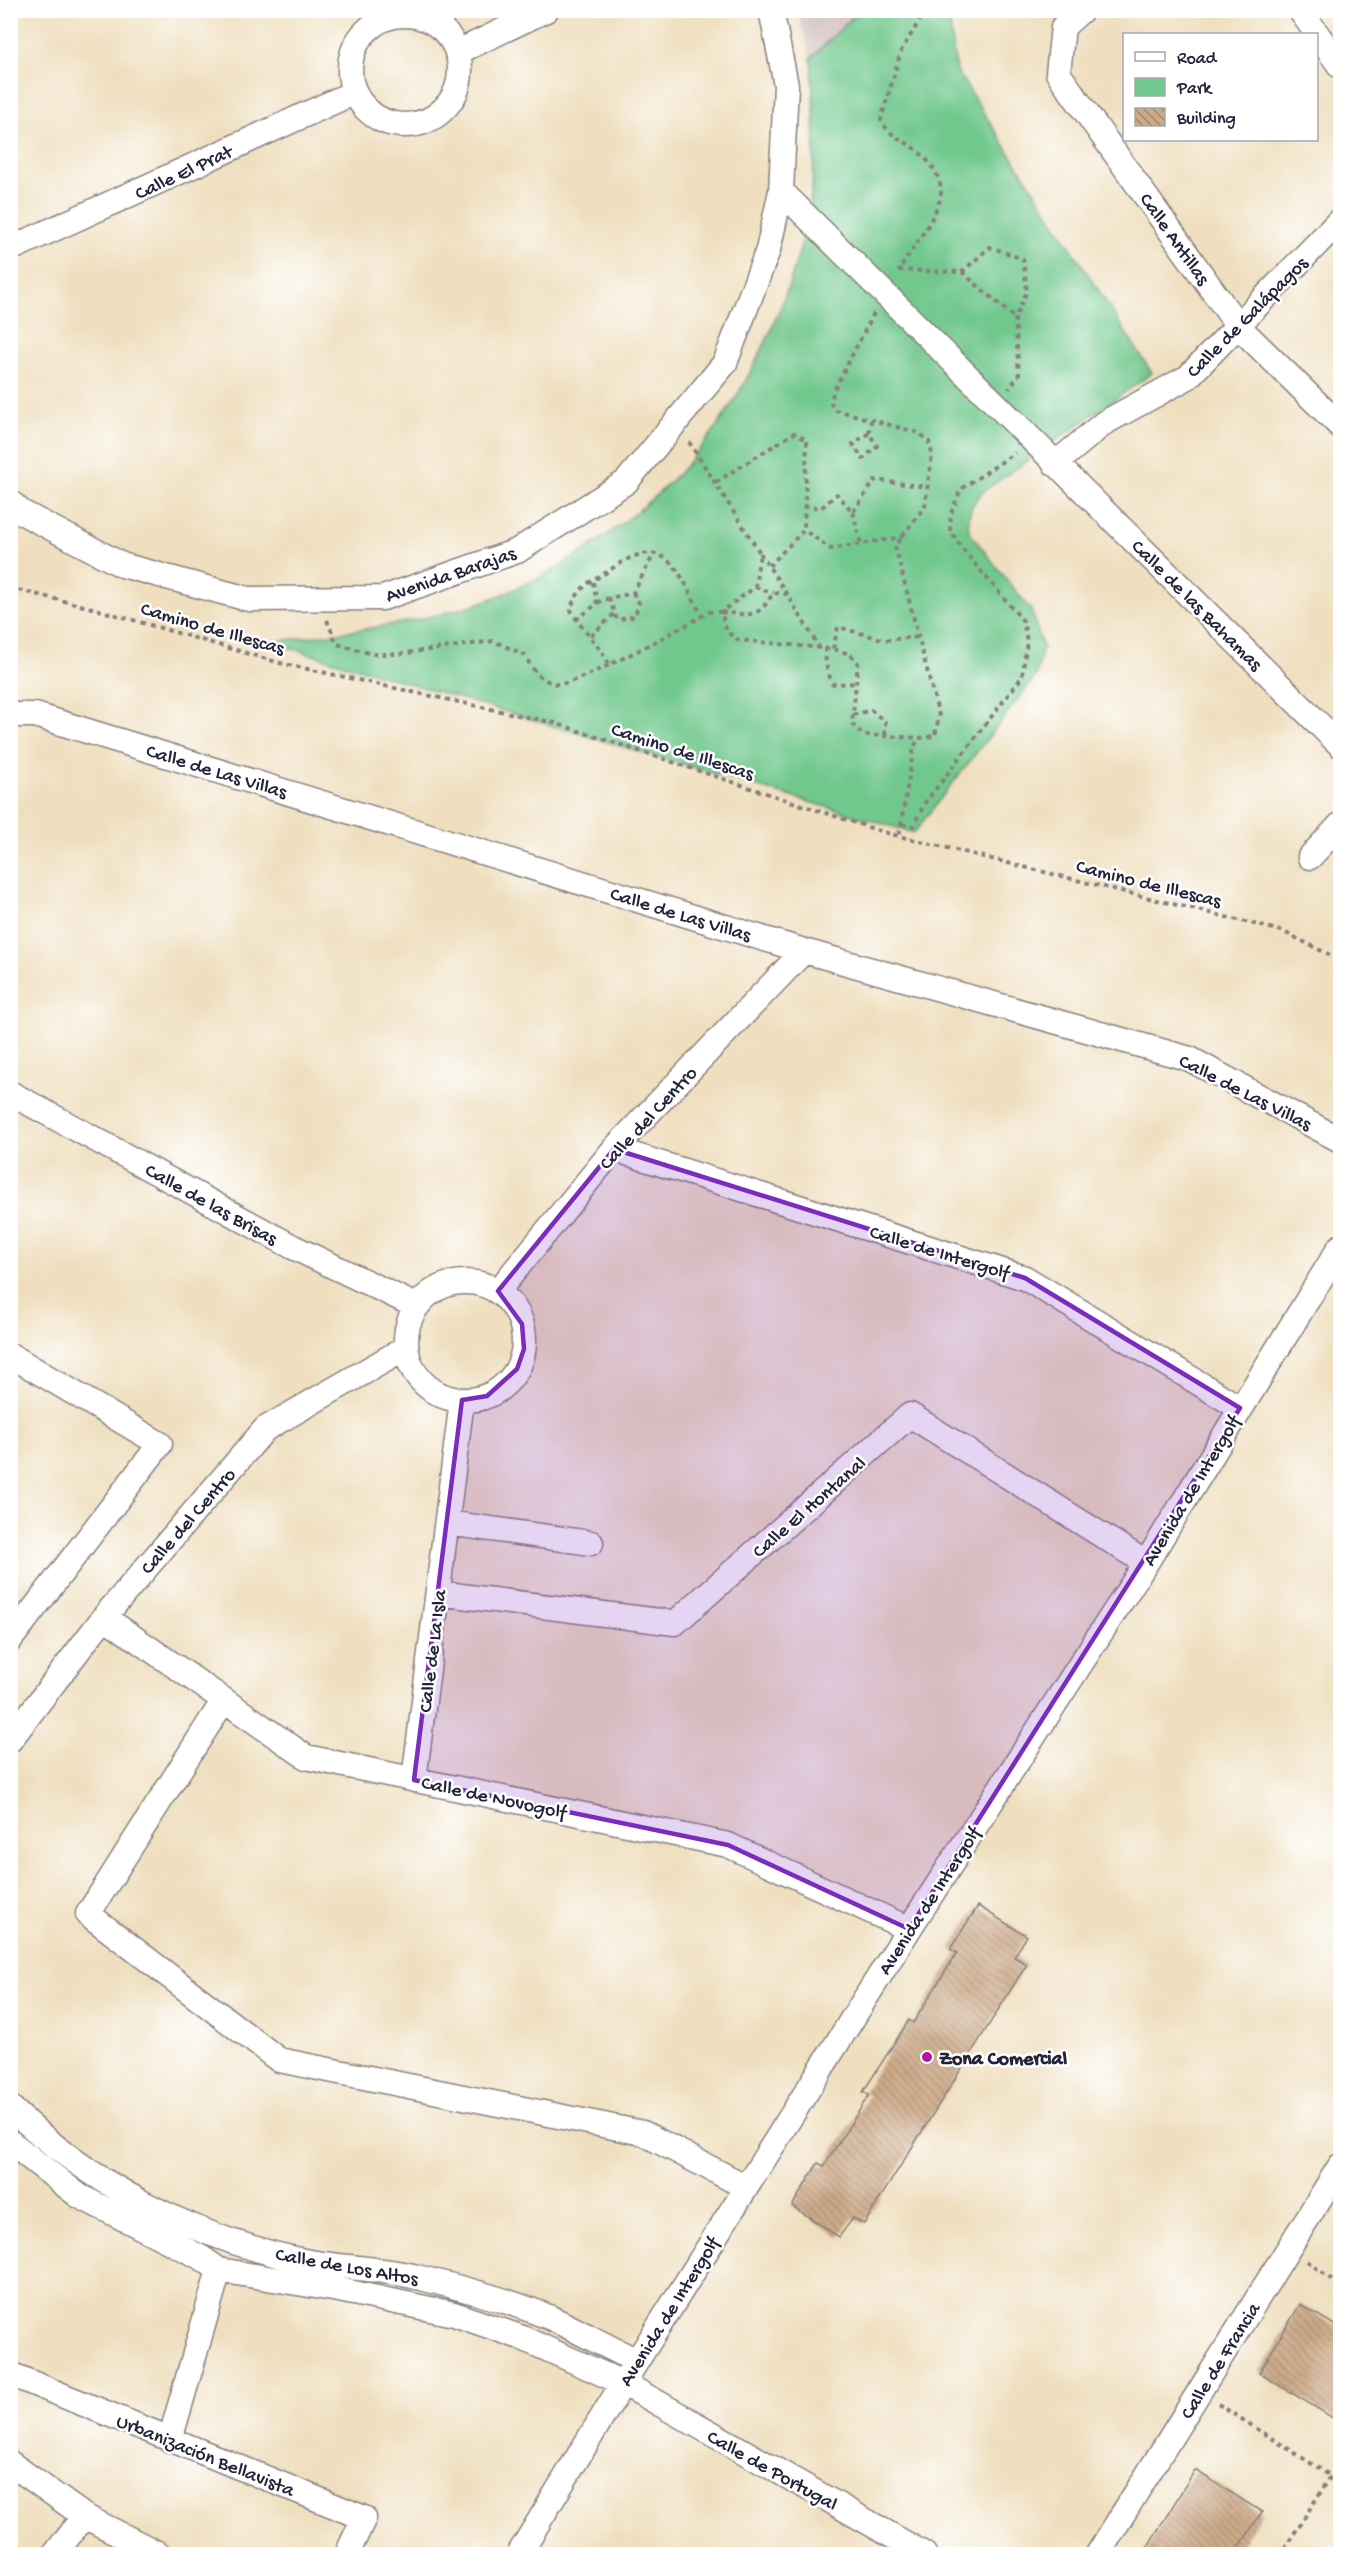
<svg xmlns="http://www.w3.org/2000/svg" width="1351" height="2565" viewBox="0 0 1351 2565" font-family="'Gochi Hand',sans-serif">
<defs>
<pattern id="building-back-hatch" width="6" height="6" patternUnits="userSpaceOnUse" patternTransform="scale(1.5)"><rect width="6" height="6" fill="#cdaa87"/><path d="M-1 5l2 2M0 0l6 6M5-1l2 2" fill="none" stroke="#a68a70"/></pattern>
</defs>
<rect width="100%" height="100%" fill="#fff"/>
<filter id="ink" filterUnits="userSpaceOnUse"><feTurbulence type="fractalNoise" baseFrequency=".0167" numOctaves="2"/><feDisplacementMap in="SourceGraphic" scale="12" xChannelSelector="R" yChannelSelector="G"/><feConvolveMatrix kernelMatrix="1 2 1 2 8 2 1 2 1" color-interpolation-filters="sRGB"/></filter>
<filter id="wash" filterUnits="userSpaceOnUse"><feTurbulence type="fractalNoise" baseFrequency=".008" numOctaves="4" result="noise"/><feDisplacementMap in="SourceGraphic" scale="24" xChannelSelector="R" yChannelSelector="G"/><feGaussianBlur stdDeviation="1.35" result="paint"/><feColorMatrix in="noise" values="0 0 0 0 0 0 0 0 0 0 0 0 0 0 0 0 0 1.4 0 .05"/><feComposite in="paint" operator="in"/></filter>
<g filter="url(#wash)">
<rect width="100%" height="100%" fill="#efdfbf"/>
<path fill="#d1bfbd" d="M797,10L859,11L811,58Z"/>
<path fill="#71c88d" stroke="#4a7564" stroke-width="1.5" d="M859,11H948L956,70L1152,373L984,491C971,503 967,513 969,532L1031,610L1043,648L1036,676L914,833L270,642C352,631 437,623 513,590C573,565 652,506 694,456C752,387 799,284 811,194C817,149 814,103 811,58Z"/>
<g id="blocks">
<path fill="url(#building-back-hatch)" d="M978,1906L1027,1936L1014,1957L1027,1964L864,2224L853,2218L839,2237L792,2206L818,2163L824,2166L869,2095L863,2092L909,2020L913,2023L957,1953L950,1949Z
M1300,2304L1341,2329V2423L1259,2373Z
M1195,2470L1262,2512L1235,2554H1143Z"/>
</g>
</g>
<g filter="url(#ink)">
<use href="#blocks" fill-opacity="0" stroke="#88807d" stroke-width="1.5"/>
<g fill="none" stroke-linecap="round" stroke-linejoin="round">
<defs>
<path id="minor" d="M1082,10L1063,27L1058,73L1238,326L1340,426
M1300,10L1340,66
M350 70a55 55 0 1 1 110 0a55 55 0 1 1-110 0Z
M458,52L546,10
M781,191L1340,745
M10,249L355,92
M1055,464L1104,423L1188,377L1340,220
M10,502L21,512L122,565L248,599L383,598L517,551L626,482L725,363L768,250L781,191L786,85L771,10
M10,715H35L804,951L1190,1059L1340,1140
M1310,857L1340,825
M10,1093L293,1247L416,1306
M614,1149L1025,1278L1240,1408
M406 1341a59 59 0 1 1 118 0a59 59 0 1 1-118 0Z
M498,1291L614,1149L804,951
M10,1355L160,1444L10,1640
M447,1523L591,1543
M438,1593L675,1623L910,1415L1146,1563
M104,1617L306,1757L728,1845L909,1929
M224,1700L88,1914L279,2060L643,2133L746,2187
M10,1740L104,1617L265,1429L406,1348
M414,1780L462,1400
M10,2107C89,2184 196,2239 304,2261C341,2268 381,2268 417,2277C461,2288 509,2300 551,2318C580,2332 608,2347 637,2361
M10,2142L79,2196L202,2258L219,2270L339,2290L454,2314L520,2337L623,2383L924,2554
M10,2374L364,2518L347,2554
M170,2440L219,2270
M10,2463L84,2516L159,2554
M55,2554L84,2516
M519,2554L623,2383L909,1929L1146,1563L1340,1247
M1098,2554L1340,2166"/>
</defs>
<use href="#minor" stroke="#88807d" stroke-width="27"/>
<path stroke="#88807d" stroke-width="4" stroke-dasharray="4.5 4.5" stroke-linecap="butt" d="M926,10L901,51L881,120C892,140 904,138 919,152C930,162 941,177 941,192C941,212 909,253 899,270L962,272L990,247L1023,259L1027,291L1015,318L1019,374L1009,389
M962,272L1015,318
M874,313L833,392L831,404L836,410L919,433L929,442L932,454L925,506L895,546L939,716L935,736L919,738L914,747L899,836
M869,433L853,444L863,459L877,446L869,433L871,421
M689,442L760,553L755,587L721,612
M716,482L794,433L807,440L804,530
M804,506L821,508L837,494L853,512L875,480L927,487
M853,512L861,544
M760,553L787,594
M769,566L804,530L831,549L902,537
M593,582L597,604
M755,587L773,593
M10,588L92,608L280,663L555,723L883,832L1282,931L1340,960
M609,598L617,620L635,616L639,603L633,593
M721,612C749,615 758,620 773,593L787,594L819,647
M327,620L337,644L373,654H399L493,641L525,655C532,670 541,682 558,684C576,686 687,625 709,612H721L727,632L738,640L833,649L850,654L858,663L852,724L863,735L919,738
M576,620L602,600L633,593L654,554
M591,636L615,613
M825,648L826,665L832,684L857,683
M833,649L838,627L885,640L919,637
M609,664C598,642 580,629 570,608C574,601 578,593 583,588C589,581 602,576 610,570C666,529 679,571 702,617
M853,715L871,710L885,722V737
M902,824L913,826L925,803L1022,677L1027,641L1023,621L965,552L950,531L951,513L961,489L1015,453
M1307,2261L1340,2286
M1218,2404L1331,2476L1281,2554"/>
<use href="#minor" stroke="#fff" stroke-width="24"/>
</g>
</g>
<path fill="#7b2cbf" fill-opacity="0.2" stroke="#7b2cbf" stroke-width="4.5" stroke-linejoin="round" d="M614,1149L1025,1278L1240,1408L909,1929L728,1845L414,1780L462,1400L487,1396L517,1369L524,1349L522,1324L498,1291Z"/>
<circle fill="#b5179e" stroke="#fff" stroke-width="2" cx="927" cy="2057" r="6"/>
<g text-anchor="middle" stroke-width="5" stroke-linejoin="round" paint-order="stroke">
<g font-size="20" fill="#22223b" stroke="#fff">
<text transform="translate(183 171) rotate(-25)" y="7">Calle El Prat</text>
<text transform="translate(1176 238) rotate(55)" y="7">Calle Antillas</text>
<text transform="translate(1246 316) rotate(-45)" y="7">Calle de Galápagos</text>
<text transform="translate(450 573) rotate(-19)" y="7">Avenida Barajas</text>
<text transform="translate(1198 604) rotate(45)" y="7">Calle de las Bahamas</text>
<text transform="translate(213 627) rotate(16)" y="7">Camino de Illescas</text>
<text transform="translate(683 750) rotate(18)" y="7">Camino de Illescas</text>
<text transform="translate(217 770) rotate(17)" y="7">Calle de Las Villas</text>
<text transform="translate(1149 882) rotate(14)" y="7">Camino de Illescas</text>
<text transform="translate(681 913) rotate(17)" y="7">Calle de Las Villas</text>
<text transform="translate(1246 1091) rotate(27)" y="7">Calle de Las Villas</text>
<text transform="translate(647 1117) rotate(-47)" y="7">Calle del Centro</text>
<text transform="translate(212 1203) rotate(29)" y="7">Calle de las Brisas</text>
<text transform="translate(940 1251) rotate(17)" y="7">Calle de Intergolf</text>
<text transform="translate(1190 1490) rotate(-59)" y="7">Avenida de Intergolf</text>
<text transform="translate(808 1506) rotate(-41)" y="7">Calle El Hontanal</text>
<text transform="translate(187 1520) rotate(-49)" y="7">Calle del Centro</text>
<text transform="translate(431 1651) rotate(-83)" y="7">Calle de La Isla</text>
<text transform="translate(494 1796) rotate(12)" y="7">Calle de Novogolf</text>
<text transform="translate(928 1900) rotate(-57)" y="7">Avenida de Intergolf</text>
<text transform="translate(347 2265) rotate(10)" y="7">Calle de Los Altos</text>
<text transform="translate(668 2311) rotate(-58)" y="7">Avenida de Intergolf</text>
<text transform="translate(1219 2360) rotate(-58)" y="7">Calle de Francia</text>
<text transform="translate(206 2454) rotate(22)" y="7">Urbanización Bellavista</text>
<text transform="translate(773 2469) rotate(29)" y="7">Calle de Portugal</text>
</g>
<g font-size="20" font-weight="bold" fill="#22223b" stroke="#fff" text-anchor="start">
<text x="939" y="2064">Zona Comercial</text>
</g>
</g>
<rect width="1351" height="2565" fill="none" stroke="#fff" stroke-width="36"/>
<rect x="1123" y="33" width="195" height="108" fill="#ffffff" stroke="#a7a7b1" stroke-width="1.5"/>
<rect x="1135" y="52" width="30" height="9" fill="#ffffff" stroke="#a7a7b1" stroke-width="1.5"/>
<text x="1177" y="63" font-size="18" fill="#22223b">Road</text>
<rect x="1135" y="78" width="30" height="18" fill="#71c88d" stroke="#a7a7b1" stroke-width="1.5"/>
<text x="1177" y="93" font-size="18" fill="#22223b">Park</text>
<rect x="1135" y="108" width="30" height="18" fill="url(#building-back-hatch)" stroke="#a7a7b1" stroke-width="1.5"/>
<text x="1177" y="123" font-size="18" fill="#22223b">Building</text>
</svg>
